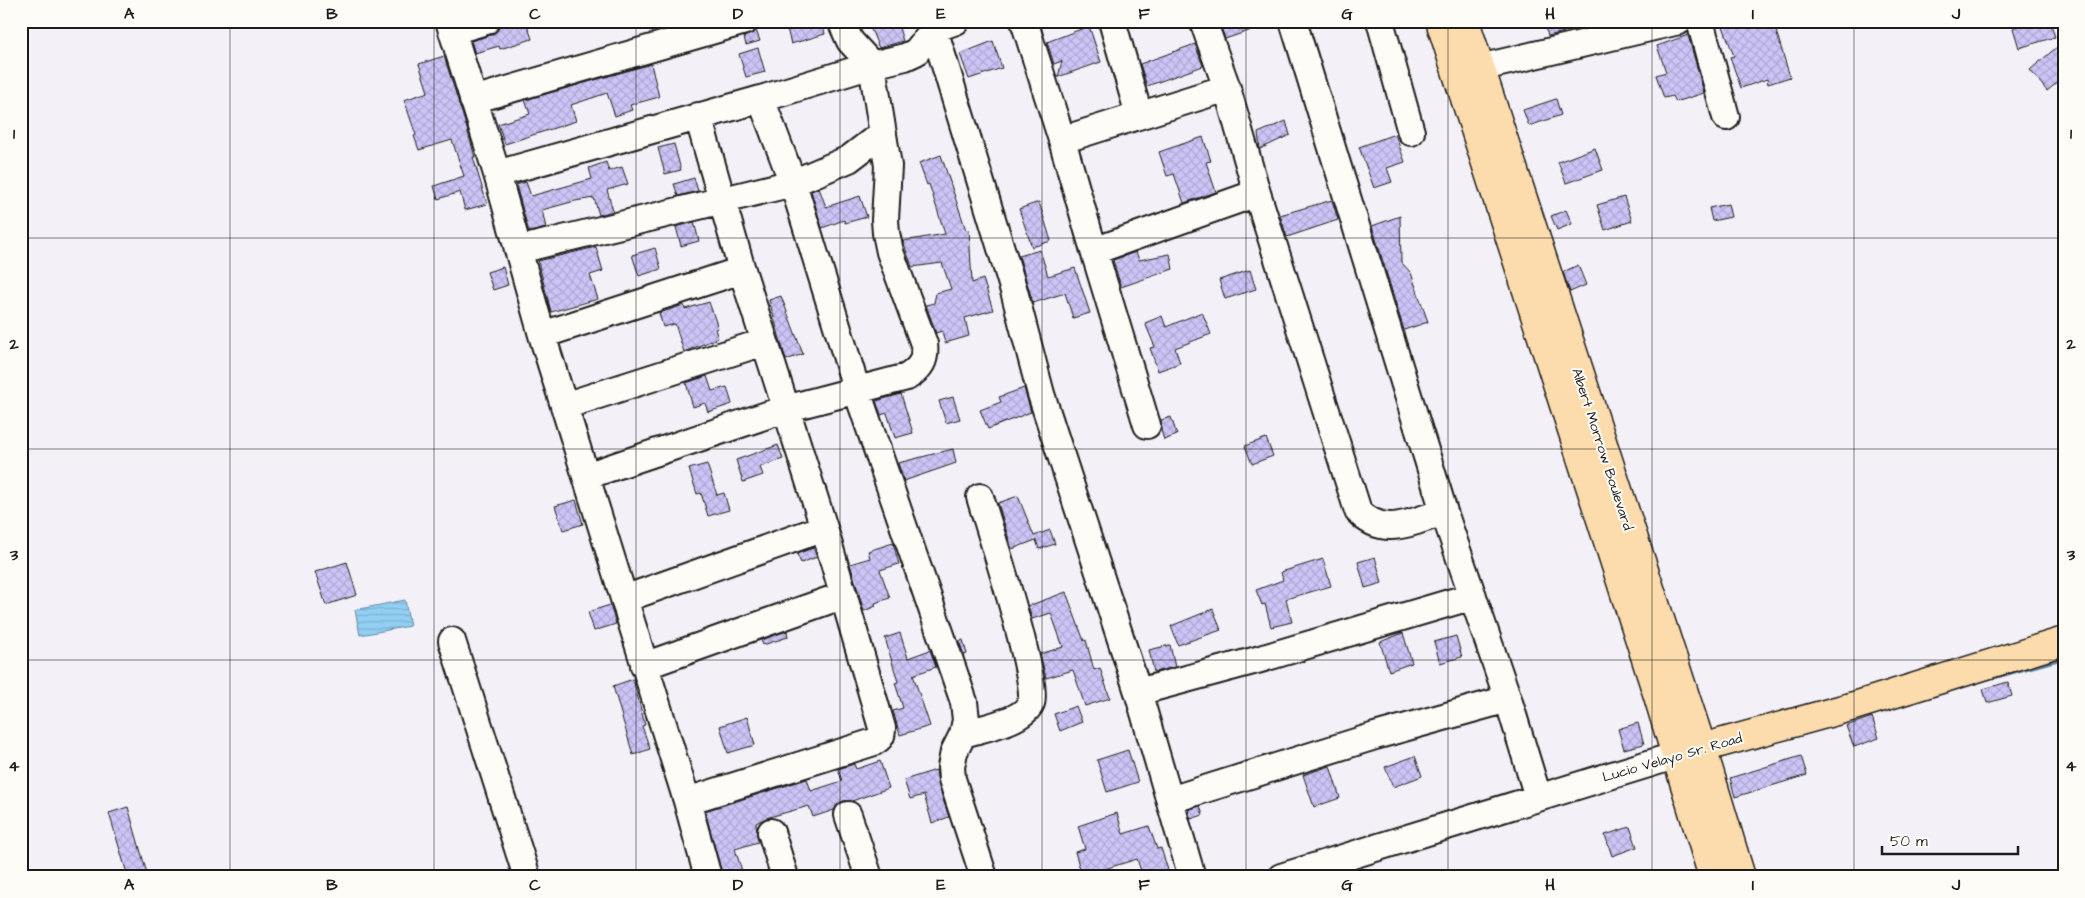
<svg xmlns="http://www.w3.org/2000/svg" width="2085" height="898" viewBox="0 0 2085 898" font-family="'Architects Daughter',sans-serif">
<defs>
<pattern id="water-rules" width="6" height="5" patternUnits="userSpaceOnUse" patternTransform="scale(1.25)"><rect width="6" height="5" fill="#92cff3"/><path d="M0 2.5h6" fill="none" stroke="#7db1d0"/></pattern>
<pattern id="building-cross-hatch" width="8" height="8" patternUnits="userSpaceOnUse" patternTransform="scale(1.25)"><rect width="8" height="8" fill="#ccc4f6"/><path d="M0 0l8 8M0 8l8-8" fill="none" stroke="#afa8d2"/></pattern>
</defs>
<rect width="100%" height="100%" fill="#f3f1f7"/>
<filter id="ink" filterUnits="userSpaceOnUse"><feTurbulence type="fractalNoise" baseFrequency=".02" numOctaves="2"/><feDisplacementMap in="SourceGraphic" scale="10" xChannelSelector="R" yChannelSelector="G"/><feConvolveMatrix kernelMatrix="1 2 1 2 8 2 1 2 1" color-interpolation-filters="sRGB"/></filter>
<g filter="url(#ink)">
<path fill="url(#water-rules)" stroke="#63879d" d="M405,600L410,626L360,635L355,610Z"/>
<g fill="none" stroke-linecap="round" stroke-linejoin="round">
<path stroke="#63879d" stroke-width="5.5" d="M1996,676L2064,657"/>
</g>
<path fill="url(#building-cross-hatch)" stroke="#1c1c1c" d="M505,21H526L532,39L500,49L499,46L475,53L471,41L491,35L497,31L501,23Z
M785,21H822L825,34L791,44Z
M890,21H897L903,41L879,48L870,27Z
M1219,21H1268L1269,24L1225,39Z
M1543,21H1561L1564,32L1548,36Z
M1721,21H1773L1790,77L1768,84L1767,79L1741,88L1730,57L1734,56Z
M2033,21H2050L2055,37L2019,48L2013,28Z
M1089,26L1101,62L1058,77L1062,61L1054,64L1047,42Z
M756,30L760,41L746,45L744,37Z
M1688,35L1704,93L1676,102L1673,96L1664,98L1656,75L1666,72L1657,46Z
M993,41L1002,68L969,79L960,54Z
M2064,41V77L2047,91L2030,70Z
M1195,44L1203,66L1147,86L1140,64Z
M758,48L765,72L746,77L739,54Z
M444,56L467,129L475,157H473L487,204L465,210L460,192L438,199L434,186L464,176L452,140L419,150L414,136L416,135L404,100L428,92L419,64Z
M651,64L659,97L630,105L632,110L615,116L607,93L571,105L576,121L505,144L498,124L530,114L525,100Z
M1556,99L1561,115L1529,126L1523,110Z
M1286,121L1290,135L1260,149L1258,133Z
M1395,134L1405,162L1387,168L1392,182L1374,188L1359,147Z
M1203,137L1211,161L1206,162L1216,192L1184,203L1174,174L1167,176L1159,152Z
M674,144L681,170L665,174L658,148Z
M1595,148L1603,170L1566,183L1558,162Z
M941,155L966,230L969,229L972,283L983,279L993,310L965,318L969,336L945,343L942,331L936,333L926,305L934,303L936,293L951,289L942,263L912,267L903,241L945,234L929,184L927,185L919,163Z
M606,162L609,171L622,167L628,184L607,190L613,211L599,215L594,198L575,201L542,210L546,228L529,232L516,185L526,182L531,196L592,179L589,168Z
M694,178L698,191L678,196L674,184Z
M819,188L826,207L860,196L867,217L845,223L844,220L822,228L811,191Z
M1624,197L1632,221L1605,230L1597,205Z
M1332,200L1338,220L1287,237L1280,215Z
M1039,202L1051,241L1032,247L1019,209Z
M1728,204L1731,217L1712,221L1709,208Z
M1566,210L1572,224L1557,230L1551,216Z
M1400,216L1401,262L1411,273L1428,322L1404,330L1372,226Z
M694,222L699,241L681,246L676,227Z
M596,247L603,271L590,275L598,299L551,312L538,261Z
M655,248L661,269L639,276L632,255Z
M1040,250L1048,276L1075,268L1090,313L1073,318L1065,293L1033,303L1019,256Z
M1136,252L1139,260L1170,254L1173,269L1121,287L1113,260Z
M1578,265L1586,285L1570,292L1563,272Z
M503,267L508,285L493,290L487,272Z
M1250,270L1256,289L1225,299L1219,280Z
M781,296L803,354L786,360L769,300Z
M709,302L718,328L715,329L718,338L684,352L675,324L663,327L659,313L684,305L685,309Z
M1202,312L1211,334L1175,348L1180,363L1158,371L1150,348L1155,347L1145,323L1162,316L1166,327Z
M707,376L712,391L727,387L732,404L708,412L705,403L693,407L686,383Z
M1024,388L1031,412L988,429L980,410L1001,402L999,397Z
M901,394L913,433L895,438L887,413L881,415L876,401Z
M953,397L960,419L946,423L939,401Z
M1171,417L1177,435L1164,440L1161,430V420Z
M1266,438L1273,456L1252,464L1245,446Z
M778,445L783,459L760,467L763,475L743,482L736,460Z
M953,449L956,463L904,481L898,463Z
M707,464L717,495L724,493L729,510L708,516L701,493L697,494L689,469Z
M1018,496L1034,536L1050,530L1055,544L1039,549L1036,540L1012,549L998,503Z
M576,500L583,524L563,530L555,506Z
M893,543L899,564L880,570L890,598L875,603L876,606L864,611L850,564L870,558L868,551Z
M813,548L817,557L801,563L797,554Z
M1375,557L1382,583L1365,588L1358,562Z
M1323,559L1331,586L1286,599L1292,622L1271,627L1265,604L1262,605L1256,590L1283,580L1281,572Z
M347,562L357,595L326,605L315,572Z
M1066,592L1084,641L1086,640L1094,670L1100,668L1110,698L1085,706L1073,670L1046,678L1040,654L1063,647L1051,613L1032,619L1028,606Z
M610,605L616,624L594,631L588,612Z
M1213,609L1221,630L1178,645L1171,626Z
M787,631L788,637L763,645L761,640Z
M900,633L908,658L930,650L936,667L913,675L930,726L900,735L893,711L903,708L895,683L898,682L885,638Z
M1403,633L1412,663L1389,671L1380,642Z
M1456,636L1462,657L1440,663L1434,642Z
M963,640L967,654L964,655L959,641Z
M1170,645L1175,667L1154,672L1149,650Z
M633,679L645,725L642,726L650,749L633,755L613,686Z
M2008,682L2012,696L1987,703L1983,689Z
M1076,706L1082,722L1060,731L1054,714Z
M747,717L755,745L728,753L720,726Z
M1872,717L1879,738L1854,747L1846,726Z
M1638,723L1644,744L1624,749L1618,729Z
M1128,750L1138,782L1107,792L1097,760Z
M1415,756L1422,776L1393,787L1385,767Z
M1801,756L1807,775L1735,797L1730,778Z
M880,761L889,788L852,801H843L837,805L834,810L813,817L809,806L766,818L756,823L758,842L735,849L744,877H723L705,811L807,779L811,791L842,781L838,769L854,764L856,769Z
M1330,766L1340,798L1314,807L1303,775Z
M936,770L938,784L949,817L932,823L924,795L910,799L904,780Z
M1200,806L1203,815L1191,819L1188,810Z
M128,807L148,877H128L109,813Z
M1117,813L1123,834L1149,826L1157,849L1161,848L1168,870L1143,877L1137,859L1082,876L1075,852L1085,849L1078,826Z
M1630,827L1637,847L1612,856L1605,835Z"/>
<g fill="none" stroke-linecap="round" stroke-linejoin="round">
<defs>
<path id="minor" d="M449,21L497,174L542,335L687,801L708,877
M932,21L934,29L956,21
M1024,21L1062,140L1227,88L1203,21
M1112,21L1139,115
M1380,21L1411,132
M1700,21L1726,117
M934,29L1014,291L1041,394L1138,692L1192,877
M452,31L486,21
M1479,68L1679,21
M761,99L872,65L905,57L916,52L934,29
M473,100L745,21
M1062,140L1094,251L1257,193L1227,88
M497,174L761,99L793,183L857,391L964,702L966,720L963,734L954,752L951,767L952,779L984,877
M1257,193L1358,511C1384,539 1412,521 1444,512
M518,250L793,183L849,159L883,133
M1094,251L1147,425
M542,335L742,270
M564,406L764,342
M586,476L785,409L907,377C921,368 926,360 924,344L890,252L886,233L885,220L888,166L872,65L850,41L841,21
M624,599L824,528
M452,641L527,877
M644,666L844,595
M1138,692L1257,660L1473,596
M1508,699L1538,797
M963,734C982,728 1023,722 1031,703C1040,685 989,527 980,497
M1170,800L1375,736L1508,699L1444,512L1293,21
M687,801L874,742C881,738 882,736 882,728L824,528L742,270L698,116
M848,815L869,877
M771,832L785,877
M1281,877L1697,749"/>
<path id="major" d="M1702,748L1854,706L2064,641"/>
<path id="highway" d="M1440,21L1657,693L1713,877
M1465,21L1702,748L1741,877"/>
</defs>
<use href="#minor" stroke="#1c1c1c" stroke-width="30"/>
<use href="#major" stroke="#1c1c1c" stroke-width="31"/>
<use href="#highway" stroke="#1c1c1c" stroke-width="31"/>
<use href="#minor" stroke="#fdfcf7" stroke-width="26"/>
<use href="#major" stroke="#fcdcac" stroke-width="28"/>
<use href="#highway" stroke="#fcdcac" stroke-width="28"/>
</g>
</g>
<path fill="none" stroke="#1c1c1c" stroke-width="1" stroke-opacity="0.55" d="M230,21V877M434,21V877M636,21V877M840,21V877M1042,21V877M1246,21V877M1448,21V877M1652,21V877M1854,21V877M21,238H2064M21,449H2064M21,660H2064"/>
<g text-anchor="middle" stroke-width="4" stroke-linejoin="round" paint-order="stroke">
<g font-size="14" fill="#1c1c1c" stroke="#fdfcf7">
<text transform="translate(1603 449) rotate(72)" y="5">Albert Morrow Boulevard</text>
<text transform="translate(1672 757) rotate(-16)" y="5">Lucio Velayo Sr. Road</text>
</g>
</g>
<rect width="2085" height="898" fill="none" stroke="#fdfcf7" stroke-width="55"/>
<path d="M1882 846v8h136v-8" fill="none" stroke="#1c1c1c" stroke-width="2.5"/>
<text x="1890" y="846" font-size="15" fill="#1c1c1c" stroke="#fdfcf7" stroke-width="4" paint-order="stroke">50 m</text>
<rect x="28" y="28" width="2030" height="842" fill="none" stroke="#1c1c1c" stroke-width="2"/>
<g font-size="16" text-anchor="middle" font-weight="bold" fill="#1c1c1c">
<text x="129" y="19">A</text>
<text x="332" y="19">B</text>
<text x="535" y="19">C</text>
<text x="738" y="19">D</text>
<text x="941" y="19">E</text>
<text x="1144" y="19">F</text>
<text x="1347" y="19">G</text>
<text x="1550" y="19">H</text>
<text x="1753" y="19">I</text>
<text x="1956" y="19">J</text>
<text x="14" y="139">1</text>
<text x="2071" y="139">1</text>
<text x="14" y="349">2</text>
<text x="2071" y="349">2</text>
<text x="14" y="560">3</text>
<text x="2071" y="560">3</text>
<text x="14" y="771">4</text>
<text x="2071" y="771">4</text>
<text x="129" y="890">A</text>
<text x="332" y="890">B</text>
<text x="535" y="890">C</text>
<text x="738" y="890">D</text>
<text x="941" y="890">E</text>
<text x="1144" y="890">F</text>
<text x="1347" y="890">G</text>
<text x="1550" y="890">H</text>
<text x="1753" y="890">I</text>
<text x="1956" y="890">J</text>
</g>
</svg>
